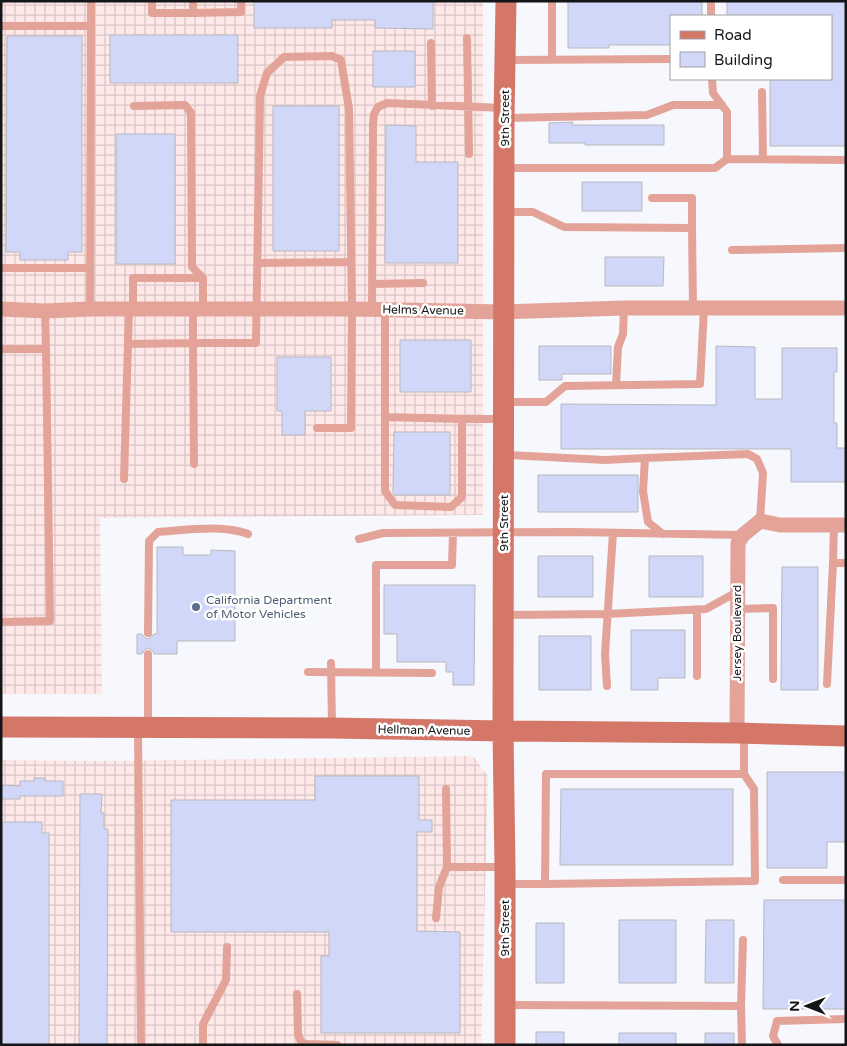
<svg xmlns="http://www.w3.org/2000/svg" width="847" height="1046" viewBox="0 0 847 1046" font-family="'Varela Round',sans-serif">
<defs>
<pattern id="industrial-grid" width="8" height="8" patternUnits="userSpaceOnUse" patternTransform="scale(1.25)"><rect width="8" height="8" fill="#fee8e8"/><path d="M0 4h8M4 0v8" fill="none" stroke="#d9c6c6"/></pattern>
</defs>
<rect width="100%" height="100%" fill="#f7f8fd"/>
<path fill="url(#industrial-grid)" d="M1,1H483V515L100,518L102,694H1Z
M473,756L488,776L481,1045H1V760L98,761Z"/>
<path fill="#d1d7f8" stroke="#b8b9be" d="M254,1H433V29L375,28V20H332V28H254Z
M568,1H702V16H671V45H609V48H568Z
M727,1H846V146H770V79H831V16H727Z
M110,35H238V83H110Z
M7,36H82V252H68V260H20V252H6Z
M373,51H415V87H373Z
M273,106H339V251H273Z
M573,122L572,125H664V145H585V143H549V123Z
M386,125L416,126V162H458V263H385Z
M116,134H175V264H116Z
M582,182H642V211H582Z
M605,257H664L663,286H605Z
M400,340H471V392H400Z
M539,346H611V374H562V380H539Z
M716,346L755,347V399H782V348H837V372H834V423H837V448H846V482H791V449H561V404L716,405Z
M277,357H331V411H305V435H282V411H277Z
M394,432H450V495H395L393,493Z
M538,475H638V512H538Z
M157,547H183V555H211V550L235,551V641H177V654H154L153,651L148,648L145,649L142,654H137V634H142L145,638L148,639L154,634H157Z
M538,556H593V597H538Z
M649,556H703V597H649Z
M782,567H818V690H781Z
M384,585H475L474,685H453V672H446V662H397V634H384Z
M631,630H685V678H658V690H631Z
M539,636H591V690H539Z
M767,772H846V842H827V868H767Z
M315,776H419V820H432V832H417V931L460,932V1033H321V956H329V932H171V800H315Z
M34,778H45V781H63V796H20V799H1V785L20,786V781H34Z
M561,789H733V865H560Z
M80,794H102L101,813H104V829H108L107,1045H79Z
M1,822H42V833H49V1045H1Z
M764,900H846V1009H763Z
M619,920H676V983H619Z
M706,920H734V983H705Z
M536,923H564V983H536Z
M536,1032H564V1045H536Z
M619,1033H676V1045H619Z
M705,1033H734V1045H705Z"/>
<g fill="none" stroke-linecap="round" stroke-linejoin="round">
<path stroke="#e4a398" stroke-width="8" d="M91,1V26
M152,1V13H193V1
M552,1V60
M711,1V16
M193,13L241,12V1
M1,26H91L90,309
M467,38L469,154
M431,43L432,106
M505,60L671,59
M762,92L763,159
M134,106L185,105L191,113L192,267L203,278V309
M506,118L647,115L673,105H722
M727,159L846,160
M507,168H715L727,159V112L713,93L712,79
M652,198H692V228
M506,212H533L564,227L692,228L693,308
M732,250L846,248
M258,263L351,262
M1,268H90
M372,284L423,283
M133,309V278H203
M372,309L373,125L374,114L378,107L387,103L503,108
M385,309V491L395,505L451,507L462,497V419H502
M128,344L193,343V309
M1,349H46L45,311
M616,385L618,347L623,334L624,308
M506,402H546L565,386L700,384L704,308
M385,417L462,419
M506,455L605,460L645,458
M194,464L193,343H256L260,96L267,73L284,57L332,56L341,60L349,109L352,309L351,428H317
M124,479L129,309
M834,525L833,563H846
M663,534L648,522L643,491L645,458L748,454L757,459L763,473L760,521
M359,539L383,533L574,532L743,535
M737,609L773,608V679
M697,610V676
M504,615L607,614L706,609L737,592
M1,622L50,621L46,349
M148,633L149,541L158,532C185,530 223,524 248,534
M331,663L332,726
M308,672L432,673
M376,673V565H452L453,533
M827,684L833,563
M607,686L605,654L613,533
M148,725V654
M138,729L141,1045
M446,789L447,867H503
M783,880H846
M507,884H545L546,774H744V734
M545,884L755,881L754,789L744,774
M436,918L439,887L447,867
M297,994L298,1034L301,1042L306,1044L337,1045
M507,1005L741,1006
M203,1045V1024L226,980L227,947
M742,1045L741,1006L743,940
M778,1045L773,1036L777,1021L846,1019"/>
<path stroke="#e4a398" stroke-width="15" d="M1,309L45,311L90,309H352L504,312L624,308H846
M737,733L738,543L743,535L760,521L780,525H846"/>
<path stroke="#d47768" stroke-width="21" d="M1,727L332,728L503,731L737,733L846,736
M505,1045V867L503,731L504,118L506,1"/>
</g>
<circle fill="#5c6f8a" stroke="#fff" stroke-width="2" cx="196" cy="607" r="5"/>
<g text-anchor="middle" stroke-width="5" stroke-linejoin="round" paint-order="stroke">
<g font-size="12" fill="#141516" stroke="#fff">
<text transform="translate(505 118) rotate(-90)" y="4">9th Street</text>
<text transform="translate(423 310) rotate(1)" y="4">Helms Avenue</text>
<text transform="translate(504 523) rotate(-90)" y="4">9th Street</text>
<text transform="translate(737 633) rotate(-90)" y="4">Jersey Boulevard</text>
<text transform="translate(424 730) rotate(1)" y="4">Hellman Avenue</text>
<text transform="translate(505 928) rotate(-90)" y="4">9th Street</text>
</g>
<g font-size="12" fill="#4e5e75" stroke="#fff" text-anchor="start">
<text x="206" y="604">California Department<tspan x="206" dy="14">of Motor Vehicles</tspan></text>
</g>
</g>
<rect width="847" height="1046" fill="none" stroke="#141516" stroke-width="5"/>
<rect x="670" y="15" width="162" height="65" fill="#ffffff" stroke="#a1a1a2"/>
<rect x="680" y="31" width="25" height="8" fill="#d47768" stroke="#a1a1a2"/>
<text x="714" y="40" font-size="15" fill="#141516">Road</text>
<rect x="680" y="52" width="25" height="15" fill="#d1d7f8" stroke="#a1a1a2"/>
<text x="714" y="65" font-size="15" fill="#141516">Building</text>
<g transform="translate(807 1006) rotate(270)" stroke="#ffffff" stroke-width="4" paint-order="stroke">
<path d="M0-4L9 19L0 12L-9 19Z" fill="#141516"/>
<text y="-8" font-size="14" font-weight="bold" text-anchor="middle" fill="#141516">N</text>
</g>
</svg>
